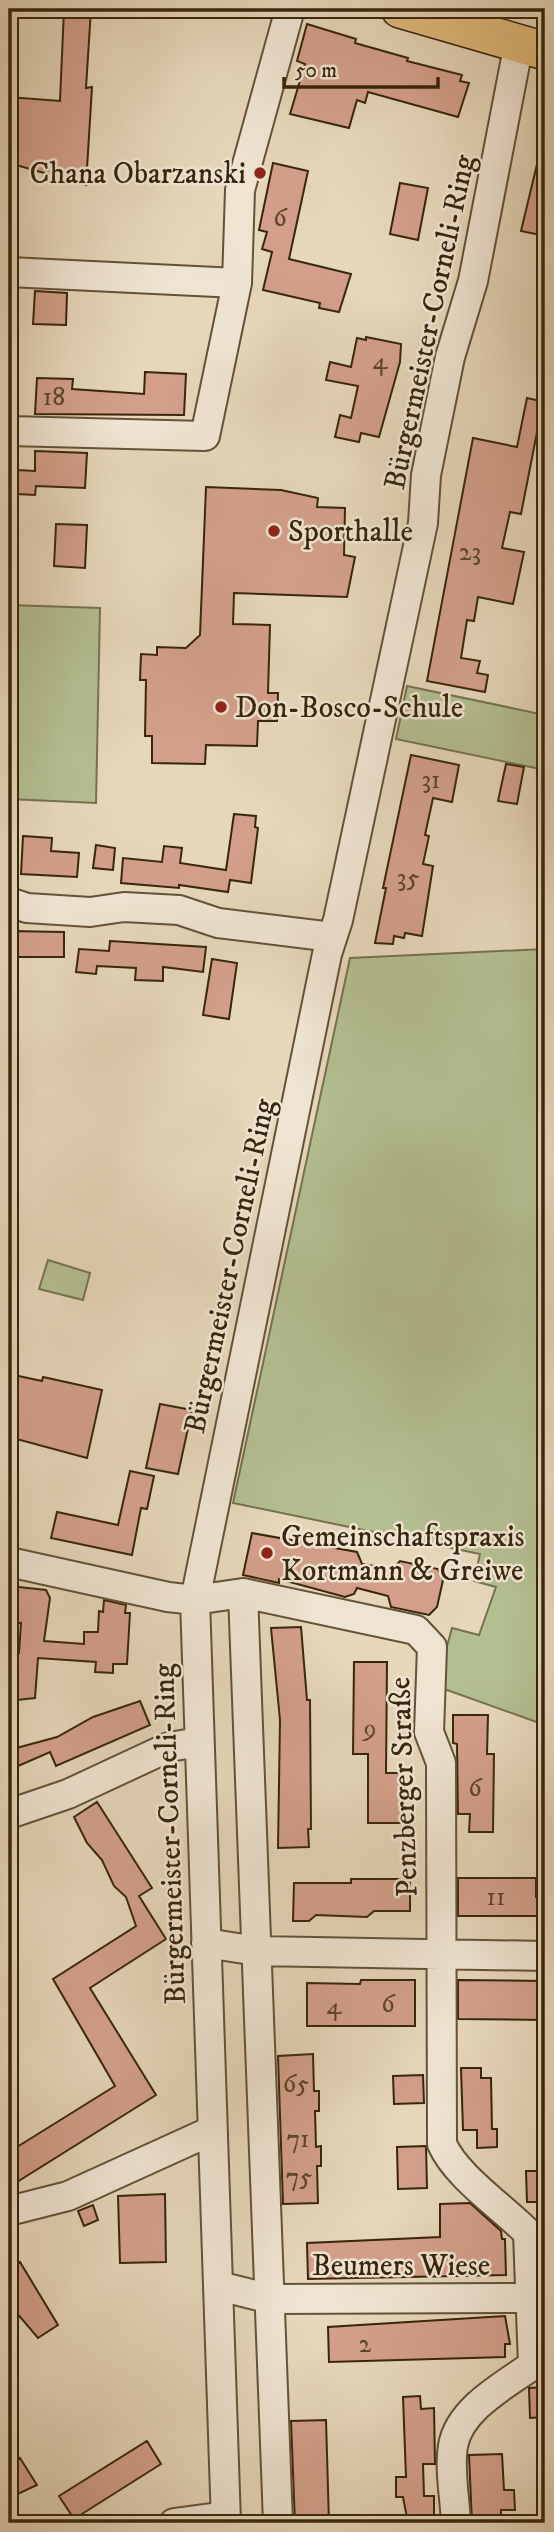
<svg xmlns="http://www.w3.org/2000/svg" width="554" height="2532" viewBox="0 0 554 2532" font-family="'IM FELL DW Pica',serif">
<rect width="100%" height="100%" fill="#e6d6ba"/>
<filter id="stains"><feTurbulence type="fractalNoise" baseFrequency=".00286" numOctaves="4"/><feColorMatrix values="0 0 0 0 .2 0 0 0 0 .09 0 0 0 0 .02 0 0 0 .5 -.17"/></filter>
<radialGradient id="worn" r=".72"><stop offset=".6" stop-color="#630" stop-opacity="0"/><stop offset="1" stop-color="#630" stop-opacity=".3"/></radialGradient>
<path fill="#b3be91" stroke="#76724e" stroke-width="2" d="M9,605L100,608L96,803L9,799Z
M407,686L545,715V770L396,739Z
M545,949V1725L436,1686L452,1628L479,1635L496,1587L474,1581L480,1554L233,1503L350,958Z
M48,1260L90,1273L83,1300L39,1289Z"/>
<path fill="#d39f8a" stroke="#38260c" stroke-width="2" d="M64,9H91L86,88L92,87L86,185L9,163V97L60,101Z
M307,24L356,39L355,43L408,58L407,61L462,75L460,81L469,83L458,117L368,92L365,103L357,100L349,128L290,114L305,64L297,61Z
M539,156L545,157V236L521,231Z
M273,163L308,171L289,259L351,274L339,312L319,308L320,303L263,290L272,252L262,249L267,232L259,230Z
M400,183L428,188L418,240L390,234Z
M35,291L67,293L66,325L33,324Z
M366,337L401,344L400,362L379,437L361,433L359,442L335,437L340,415L351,418L358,386L326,380L330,362L351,367L357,338L366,340Z
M145,372L186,374L184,415L35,414L37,378L73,379L72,389L144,394Z
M527,398L545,402V423L539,422L521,514L510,512L502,548L524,552L513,604L478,597L474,621L467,620L461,658L480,661L477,673L488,675L485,692L427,681L473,438L517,447Z
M35,451L87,453L85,488L36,486L35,495L17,494L18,470L35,471Z
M206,487L281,490L318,498L317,507L345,508L344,555L355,557L347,597L234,593L233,624L270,625L268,693H278L277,721H258L257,746L206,745L205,764L152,763V736H145L146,680H140L141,654L157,655V647L186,648L200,635Z
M56,524L87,525L85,568L54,566Z
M411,755L459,765L452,802L433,798L425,835L429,836L423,864L433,866L422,936L405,933L404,938L394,936L393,944L375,943L386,888H383Z
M506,764L524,767L517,804L498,801Z
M234,814L256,816L255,827L258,828L251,883L230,880L228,892L179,885V888L121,883L123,858L162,862L164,846L182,848L180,863L226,870Z
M23,836L52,838L51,851L79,853L77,877L21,874Z
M96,845L115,848L113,870L93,868Z
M9,931L64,932V957H9Z
M110,941L206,947L203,972L163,967V981L135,980L136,968L97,966L96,974L76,972L79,949L109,951Z
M212,959L237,963L229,1019L203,1015Z
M9,1374L42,1381L43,1377L102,1390L87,1458L9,1437Z
M160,1404L192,1410L178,1474L146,1468Z
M130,1471L154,1476L147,1509L141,1508L132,1555L51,1538L57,1512L118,1525Z
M252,1533L357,1552L362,1564L393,1569L400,1561L438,1569L443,1580L437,1607L429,1615L391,1607L388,1596L357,1588L354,1594L345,1597L279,1579V1583L243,1575Z
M9,1586L46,1590L50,1598L44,1641L84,1644V1632H98L99,1611L103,1612L104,1600L126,1605L125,1613H130L127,1664H113V1673L95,1672L96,1662L38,1658L35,1698L17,1700L18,1679L9,1678V1663L10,1653H19L21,1623L9,1622Z
M301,1627L307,1700H310L311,1829H308L309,1847L278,1848L280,1720L271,1628Z
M354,1662H387L386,1773H402V1823H368V1754H353Z
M140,1701L150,1725L56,1766L50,1752L9,1770V1750L57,1737L93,1717Z
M453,1715H488L487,1754H494L493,1832H469L470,1814H458L457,1744L453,1743Z
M97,1802L152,1888L139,1896L166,1939L90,1988L156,2095L9,2187V2152L115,2086L53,1979L136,1926L126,1897L114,1886L102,1860L87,1843L74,1817Z
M458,1878H536V1897H545V1916H458Z
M351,1879H410V1911H374L367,1917L316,1915L309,1921H293L294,1883H351Z
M361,1980H415V2026H307V1983L360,1984Z
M458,1980L545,1981V2020L458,2019Z
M313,2054L314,2091H319V2111H315L316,2147L321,2146V2166H317L318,2203L283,2204L278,2056Z
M461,2068H481V2078H491L492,2129H497V2147L477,2148V2130H463Z
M423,2075L424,2103L394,2104L393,2076Z
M426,2146L427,2188L398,2189L397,2147Z
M526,2171H545V2202H527Z
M165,2194L166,2262L120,2263L118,2196Z
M470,2203L501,2231L502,2239H505L506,2275L308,2279L307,2243L440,2237V2204Z
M93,2205L98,2220L84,2226L78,2211Z
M20,2262L58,2325L38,2338L9,2304V2269Z
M505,2316L510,2344H505V2357L329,2362L328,2327Z
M545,2387V2417L530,2418L529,2388Z
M420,2396L421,2409L434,2408L435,2464H423L424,2496H434V2523H408L403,2497H396V2477H406L403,2397Z
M326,2420L329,2523H295L291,2421Z
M147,2441L161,2464L74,2519L59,2496Z
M502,2454L504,2490H514L515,2510H501V2523H472L469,2455Z
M20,2458L37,2485L9,2498V2466Z"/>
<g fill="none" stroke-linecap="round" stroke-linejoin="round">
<defs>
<path id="minor" d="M9,272L237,283
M9,431L205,436L237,283L240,190L290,9
M9,902L27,908L90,912L124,907L179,910L218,923L332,937
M9,1562L168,1597L195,1600L243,1593L416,1630L432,1647L429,1732L441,1763L442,2144C456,2176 501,2206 528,2233L533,2365L545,2364
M243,1593L278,2523
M9,1814L68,1794L169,1747L199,1742
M206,1943L257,1951L545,1956
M9,2211L68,2196L211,2131
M219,2286L271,2299L530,2298
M174,2523L226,2516
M226,2523L195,1600L327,954L338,920L423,523L426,475L450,357L473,281L519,43
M456,2523C455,2499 449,2469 453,2446C459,2409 505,2385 533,2365"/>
<path id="major" d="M400,9L545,51"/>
</defs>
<use href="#minor" stroke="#645238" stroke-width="32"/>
<use href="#major" stroke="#38260c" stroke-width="40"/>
<use href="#minor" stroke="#efe4d2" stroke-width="28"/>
<use href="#major" stroke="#e3bb7d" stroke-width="37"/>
</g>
<g fill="#8f2418" stroke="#efe4d2" stroke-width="2.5">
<circle cx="260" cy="173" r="7"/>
<circle cx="274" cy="531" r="7"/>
<circle cx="221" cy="707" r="7"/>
<circle cx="267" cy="1553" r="7"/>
</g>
<g text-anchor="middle" stroke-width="5" stroke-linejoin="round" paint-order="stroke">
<g font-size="26" fill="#5f442c">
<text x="280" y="226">6</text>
<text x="380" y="369">4</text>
<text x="54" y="405">18</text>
<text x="470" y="560">23</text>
<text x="431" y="788">31</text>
<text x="408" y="886">35</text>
<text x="370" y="1736">9</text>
<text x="475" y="1796">6</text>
<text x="496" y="1905">11</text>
<text x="388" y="2012">6</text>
<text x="334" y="2014">4</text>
<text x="296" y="2092">65</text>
<text x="298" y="2147">71</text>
<text x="299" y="2185">75</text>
<text x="365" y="2352">2</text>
</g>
<g font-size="30" fill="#38260c" stroke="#efe4d2" text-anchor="start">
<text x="246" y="183" text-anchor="end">Chana Obarzanski</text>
<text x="288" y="541">Sporthalle</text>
<text x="235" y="717">Don-Bosco-Schule</text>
<text x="281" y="1546">Gemeinschaftspraxis<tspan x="281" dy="34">Kortmann &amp; Greiwe</tspan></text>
</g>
<g font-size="30" fill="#38260c" stroke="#efe4d2">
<text transform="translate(429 322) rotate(-78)" y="10">Bürgermeister-Corneli-Ring</text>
<text transform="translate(229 1266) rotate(-78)" y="10">Bürgermeister-Corneli-Ring</text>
<text transform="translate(403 1787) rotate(-92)" y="10">Penzberger Straße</text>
<text transform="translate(169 1834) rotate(-92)" y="10">Bürgermeister-Corneli-Ring</text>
<text x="401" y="2275">Beumers Wiese</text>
</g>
</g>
<rect width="554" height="2532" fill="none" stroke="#e6d6ba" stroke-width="35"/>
<rect x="10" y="10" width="533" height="2511" fill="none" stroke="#38260c" stroke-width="3.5"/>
<rect x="18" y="18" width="519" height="2497" fill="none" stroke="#38260c" stroke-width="2"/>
<path d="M284 77v10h154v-10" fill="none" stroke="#38260c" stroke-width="3.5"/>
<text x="295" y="77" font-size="21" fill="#38260c" stroke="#efe4d2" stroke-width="5" paint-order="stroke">50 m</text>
<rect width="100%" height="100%" filter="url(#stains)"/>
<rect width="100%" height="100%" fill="url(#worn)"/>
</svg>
